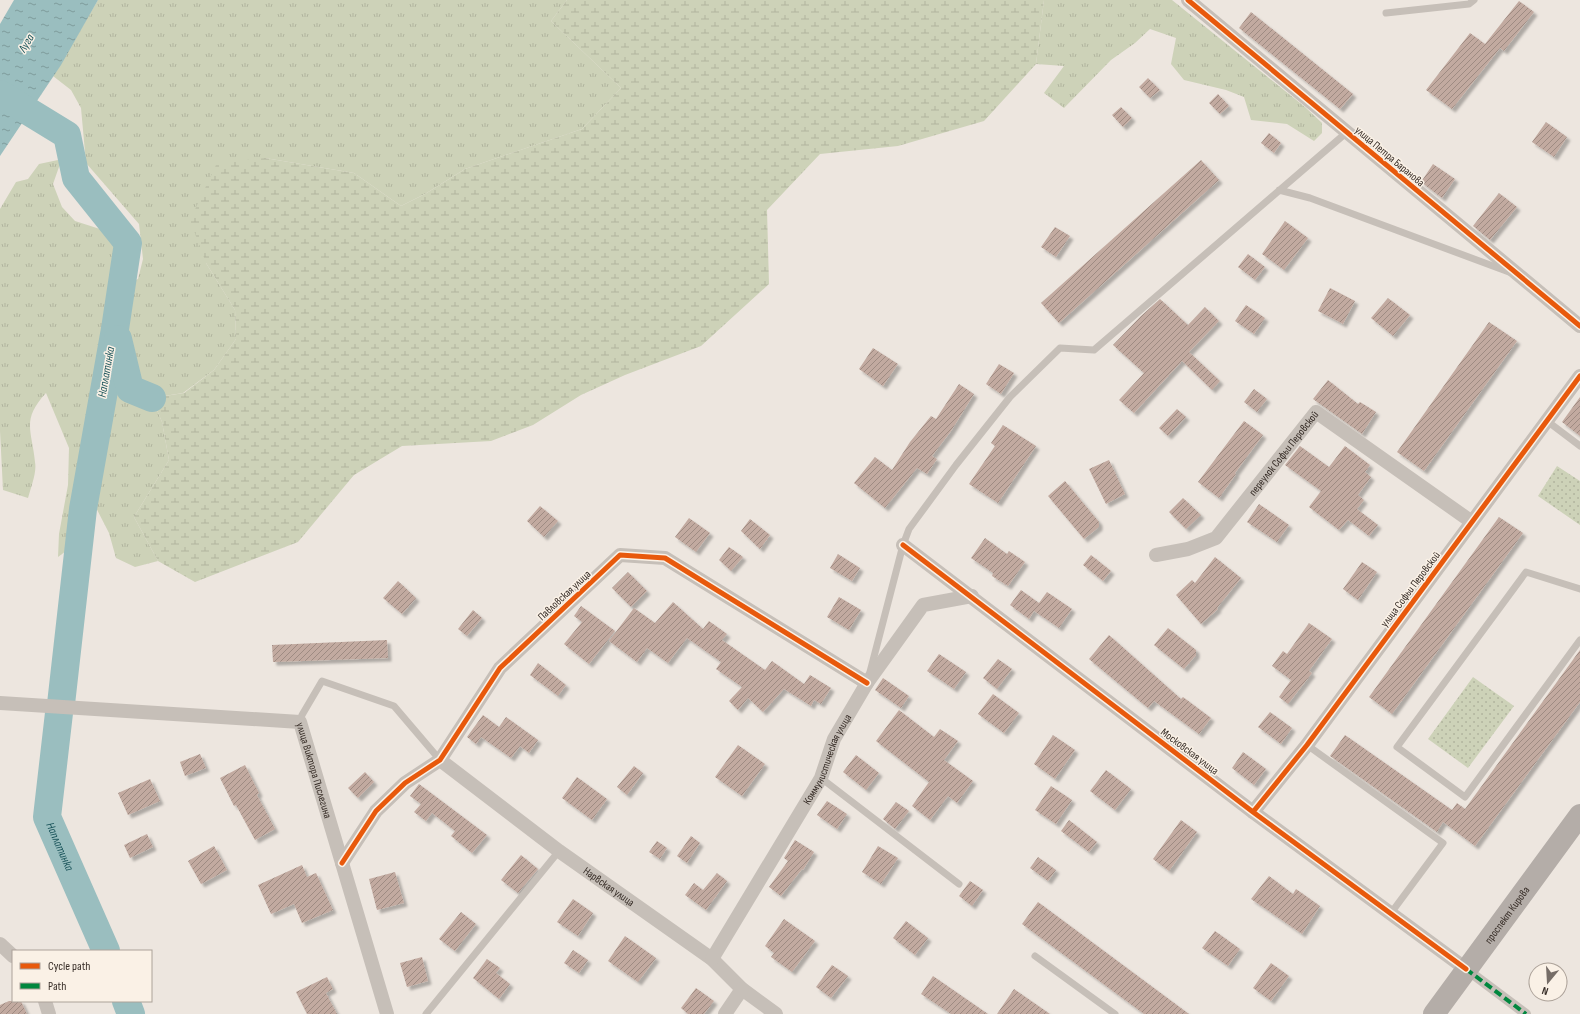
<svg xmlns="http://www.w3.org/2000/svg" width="1580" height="1014" viewBox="0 0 1580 1014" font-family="'Sofia Sans Condensed',sans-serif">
<defs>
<pattern id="grass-tufts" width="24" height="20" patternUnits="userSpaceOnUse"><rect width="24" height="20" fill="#cdd2b8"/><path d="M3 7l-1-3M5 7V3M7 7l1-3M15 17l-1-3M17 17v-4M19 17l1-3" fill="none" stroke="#b1b49e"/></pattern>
<pattern id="wetland-marsh" width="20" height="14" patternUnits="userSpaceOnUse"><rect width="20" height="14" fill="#cdd2b8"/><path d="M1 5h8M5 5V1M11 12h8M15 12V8" fill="none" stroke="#b1b49e"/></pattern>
<pattern id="park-dots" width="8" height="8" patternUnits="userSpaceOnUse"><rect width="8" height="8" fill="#cdd2b8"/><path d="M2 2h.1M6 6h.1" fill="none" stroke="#b1b49e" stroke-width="1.8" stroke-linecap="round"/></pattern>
<pattern id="water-ripples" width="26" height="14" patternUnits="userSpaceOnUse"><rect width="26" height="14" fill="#9abebf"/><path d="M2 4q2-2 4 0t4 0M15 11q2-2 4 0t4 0" fill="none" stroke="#7e9b9b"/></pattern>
<pattern id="building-hatch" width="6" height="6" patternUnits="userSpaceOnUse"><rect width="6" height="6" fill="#c2aaa0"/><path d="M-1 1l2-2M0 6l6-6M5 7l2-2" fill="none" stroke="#9e8b82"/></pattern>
<filter id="shadow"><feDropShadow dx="3.5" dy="3.5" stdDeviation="1" flood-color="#0004"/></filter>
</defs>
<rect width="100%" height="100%" fill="#ede6df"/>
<path fill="url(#grass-tufts)" d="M98,0H567L551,21L621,88L582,129L465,169L425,194L401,206L354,173L265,158L206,263L235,310L236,339L214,370L183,393L152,398L162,422L169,460L134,517L158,561L135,567L116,558L109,533L91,498L90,533L58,557L59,534L68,485L69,448L46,393C21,420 32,430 35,462C37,472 31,487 28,498L3,490L0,431V209L16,182L28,179L39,164L58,160L60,164L53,184L62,207L75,221L103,230L114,241L115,289L138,279L143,259L139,224L86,163L81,108L71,90L53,76Z
M1044,0H1172L1305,107L1322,123V133L1314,141L1287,124L1251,120L1244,97L1226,90L1184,80L1171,64L1176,38L1150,29L1135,43L1111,60L1064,108L1044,93L1064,66L1036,64Z"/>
<path fill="url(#wetland-marsh)" d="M567,0H1044L1036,64L984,121L898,146L820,154L767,210L769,284L701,346L625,375L581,395L533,425L491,441L402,446L354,475L298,542L195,582L158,561L134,517L169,460L162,422L152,398L184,393L214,370L236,339L235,310L206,263L190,220L217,163L265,158L354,173L401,206L425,194L465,169L582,129L621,88L551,21Z"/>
<path fill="url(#park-dots)" d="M1557,466L1580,481V525L1538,496Z
M1473,677L1514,706L1468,768L1428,739Z"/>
<path fill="url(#water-ripples)" d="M14,0H98L61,65L0,156V24Z"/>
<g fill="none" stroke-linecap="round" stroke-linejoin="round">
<g stroke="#9abebf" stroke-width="28">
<path d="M0,94L67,135L76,178L128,243L115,329L83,509L61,704"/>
<path d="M118,339L130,389L152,398"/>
<path id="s1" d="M59,713L47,817L106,951"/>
<path d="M126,1001L131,1014"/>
</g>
</g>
<path fill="url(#building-hatch)" filter="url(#shadow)" d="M1519,1L1534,12L1504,51L1500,48L1452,109L1426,90L1470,33L1485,44Z
M1251,12L1353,94L1340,109L1239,28Z
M1148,78L1160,90L1150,98L1139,87Z
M1218,94L1229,106L1220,114L1209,103Z
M1121,107L1132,118L1123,127L1112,115Z
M1546,122L1567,137L1554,157L1532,142Z
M1269,133L1281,143L1274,153L1261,143Z
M1201,160L1219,180L1059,323L1041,303Z
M1433,164L1455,179L1442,198L1421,182Z
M1499,193L1517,207L1490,240L1473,226Z
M1285,221L1308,238L1284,270L1262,254Z
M1055,227L1070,236L1056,257L1041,247Z
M1248,254L1265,267L1255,280L1238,267Z
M1330,288L1355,301L1343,324L1318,311Z
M1388,298L1410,315L1393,336L1371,318Z
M1160,299L1188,325L1205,307L1219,321L1189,352L1220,381L1212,390L1182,361L1134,413L1119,400L1144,373L1113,345L1141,316Z
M1246,305L1265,318L1254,334L1235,321Z
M1489,322L1517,341L1424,471L1397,452Z
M873,348L898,364L883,386L859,369Z
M999,364L1014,373L1001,394L986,384Z
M1328,380L1358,404L1360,402L1376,412L1362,434L1313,399Z
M959,384L974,394L951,431L932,456L937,459L927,474L917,468L885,508L854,483L875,457L892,470L910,442L931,416L936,419Z
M1254,389L1267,399L1257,412L1244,402Z
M1580,397V436L1562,422Z
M1177,409L1186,417L1168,436L1159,428Z
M1244,421L1263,435L1235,473L1236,474L1219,498L1198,482Z
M1003,425L1036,446L998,503L969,484L995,446L991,443Z
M1300,446L1329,467L1345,446L1370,465L1365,472L1371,477L1358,495L1364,500L1357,509L1378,525L1369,536L1348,520L1339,530L1309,507L1321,491L1285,465Z
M1109,460L1125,494L1106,504L1089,469Z
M1065,481L1099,522V527L1084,539L1048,496Z
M1183,498L1201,515L1186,529L1169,512Z
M1259,504L1289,525L1277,542L1247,522Z
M540,506L558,521L544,537L527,521Z
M1499,517L1523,533L1392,714L1369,697Z
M689,518L710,533L696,552L675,537Z
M750,519L770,535L760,549L741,531Z
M985,538L1007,554L1009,551L1025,562L1008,586L992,576L993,573L971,558Z
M729,547L743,557L731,571L719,560Z
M838,554L860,568L852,581L830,568Z
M1091,555L1111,571L1103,581L1083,565Z
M1215,557L1241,578L1217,608L1218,609L1201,624L1176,595L1192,580L1195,583Z
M1362,562L1377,572L1358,600L1343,589Z
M628,572L647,591L631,607L612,588Z
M398,581L416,598L402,614L383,598Z
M1021,590L1039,603L1047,592L1072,609L1059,628L1034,611L1029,619L1010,605Z
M839,597L861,610L849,630L827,617Z
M673,602L703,629L709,621L727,634L722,640L765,670L772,661L804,684L810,675L831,688L821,704L814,700L811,706L784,689L763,712L748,698L738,710L729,701L742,687L716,669L721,662L687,638L668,663L647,648L637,662L609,641L634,608L655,623Z
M581,606L615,631L589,664L564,644L582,622L574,616Z
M473,610L482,618L467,636L458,629Z
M1309,623L1332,639L1309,671L1312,673L1288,704L1279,697L1291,680L1272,666L1283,651L1287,654Z
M1168,628L1196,650V655L1184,669L1154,645Z
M1109,635L1181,699L1183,697L1211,718L1199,734L1154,701L1148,708L1089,659Z
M387,640L388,658L273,662L272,645Z
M1580,650V702L1475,846L1443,822L1437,832L1330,756L1345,735L1452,810L1457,803L1465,809Z
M939,654L966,672L954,689L927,671Z
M998,659L1012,669L997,689L983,678Z
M538,663L566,685L558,696L530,675Z
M883,678L909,696L901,708L875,690Z
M993,694L1019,713L1004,733L978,714Z
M899,710L934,737L940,729L958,741L944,760L973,781L957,803L948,796L930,820L912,806L929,782L876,741Z
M1270,712L1292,728L1281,744L1258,727Z
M483,715L499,727L506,717L538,740L529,753L520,746L511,758L481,737L476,744L467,737Z
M1053,735L1075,750L1055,779L1034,764Z
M738,745L765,764L742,796L715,777Z
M1243,752L1266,769L1254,785L1232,768Z
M200,754L206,768L185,776L180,762Z
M856,755L879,773L866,790L843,772Z
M245,765L259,793L257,795L275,829L255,840L236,805L234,806L220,778Z
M634,766L643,773L627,795L617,787Z
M1106,770L1131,789L1115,810L1090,791Z
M365,772L374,782L358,798L348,788Z
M577,777L607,799L592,820L562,798Z
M150,779L160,801L128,815L118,793Z
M419,784L487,835L472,853L451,836L455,831L432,813L426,821L414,812L421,804L410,796Z
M1051,786L1072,800L1056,824L1035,810Z
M827,801L847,814L837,829L817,815Z
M896,802L909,811L895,829L883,819Z
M1069,820L1097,842L1089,852L1061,831Z
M1181,820L1197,832L1169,871L1153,859Z
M147,834L153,847L130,858L124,845Z
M691,836L700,843L687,863L677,856Z
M795,840L814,852L803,870L802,869L781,896L769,887L788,861L784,858Z
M657,841L667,848L660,859L649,852Z
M214,846L227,870L201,884L188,861Z
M878,846L898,858L881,884L862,872Z
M521,855L538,869L518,893L501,880Z
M1038,857L1056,870L1048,881L1030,868Z
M302,865L307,877L316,873L333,910L302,923L294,904L271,914L258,885Z
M395,872L404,903L377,910L369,879Z
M717,873L727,881L706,910L685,895L694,883L703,890Z
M1269,876L1293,894L1296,889L1320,906L1302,934L1251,899Z
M970,881L983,890L972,906L959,896Z
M573,899L593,913L578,936L557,922Z
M1038,902L1189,1014H1144L1022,924Z
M461,912L476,924L455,951L439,939Z
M784,919L815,941L792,972L771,957L774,953L765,946Z
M906,921L928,938L915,955L893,938Z
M1215,931L1240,949L1228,966L1202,948Z
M625,936L656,958L638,982L608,961Z
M573,950L588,960L579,973L564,963Z
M422,957L428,981L407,987L400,963Z
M487,959L500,968L496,973L510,984L499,999L473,978Z
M1271,963L1289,976L1271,1001L1253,988Z
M832,965L848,976L831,998L816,987Z
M933,976L988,1014H951L921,994Z
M327,977L333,989L326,993L337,1014H307L296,992Z
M696,988L714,1001L704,1014H688L681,1008Z
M1014,989L1050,1014H997Z
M9,1001H21L27,1014H0V1005Z"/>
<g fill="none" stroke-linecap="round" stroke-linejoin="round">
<path stroke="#c6bfb8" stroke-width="7" d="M1386,13L1469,4L1474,0
M1279,190L1310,198L1509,272
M1547,421L1580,446
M1580,589L1526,572L1397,747L1465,797L1580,640
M870,672L903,545L909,529L956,465L1010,397L1060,348L1094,350L1346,133
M300,722L302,715L322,681L394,706L440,760
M1307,745L1443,843L1391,913
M821,778L959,884
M1035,956L1115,1014
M426,1014L559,851"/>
<path stroke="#c6bfb8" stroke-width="10" d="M1466,969L1526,1014"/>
<g stroke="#c6bfb8" stroke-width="14">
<path d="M1188,0L1580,326"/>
<path d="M903,545L1253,812L1466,969"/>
<path id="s2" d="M1156,555L1188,549L1216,538L1316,412L1472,522"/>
<path id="s3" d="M0,703L300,722L387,1014"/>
<path id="s4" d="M440,760L559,851L712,959L742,989L776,1014"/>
<path d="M1253,812L1307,745L1580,376"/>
<path d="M342,863L376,811L405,783L440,760L500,668L620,555L665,558L867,683"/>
<path d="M0,944L13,956"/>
<path id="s5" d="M712,959L821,778L834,739L867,683L923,605L972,596"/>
<path d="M45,1001L49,1014"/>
<path d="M725,1014L742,989"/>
</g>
<path stroke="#b4ada8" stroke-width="22" id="s6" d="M1434,1014L1580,815"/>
<path stroke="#00873e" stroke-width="4" stroke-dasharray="8 4" stroke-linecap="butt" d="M1466,969L1526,1014"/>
<defs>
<path id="cycleway" d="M1188,0L1580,326
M903,545L1253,812L1466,969
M1253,812L1307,745L1580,376
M342,863L376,811L405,783L440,760L500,668L620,555L665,558L867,683"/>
</defs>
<use href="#cycleway" stroke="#faf1e6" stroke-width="8"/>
<use href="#cycleway" stroke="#e8590c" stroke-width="5"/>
</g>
<g text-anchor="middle" stroke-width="3" stroke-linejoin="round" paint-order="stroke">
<g font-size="11" fill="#362c26" stroke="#faf1e6">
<text transform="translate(1390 156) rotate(40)" y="4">улица Петра Баранова</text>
<text dy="4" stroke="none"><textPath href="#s2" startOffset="171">переулок Софьи Перовской</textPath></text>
<text transform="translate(1410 589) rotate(-53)" y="4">улица Софьи Перовской</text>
<text transform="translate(564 595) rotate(-43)" y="4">Павловская улица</text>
<text transform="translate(1190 751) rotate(37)" y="4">Московская улица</text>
<text dy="4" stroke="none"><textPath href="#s5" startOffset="231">Коммунистическая улица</textPath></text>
<text dy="4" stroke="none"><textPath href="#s3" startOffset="351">улица Виктора Пислегина</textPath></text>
<text dy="4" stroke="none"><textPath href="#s4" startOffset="211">Нарвская улица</textPath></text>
<text dy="4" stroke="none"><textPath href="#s6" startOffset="123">проспект Кирова</textPath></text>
</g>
<g font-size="12" font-style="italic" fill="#1a545a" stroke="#faf1e6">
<text transform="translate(26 43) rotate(-59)" y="4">Луга</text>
<text transform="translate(106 372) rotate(-80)" y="4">Наплатинка</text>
<text dy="4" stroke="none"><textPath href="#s1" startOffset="137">Наплатинка</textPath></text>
</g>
</g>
<rect x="12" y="950" width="140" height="52" fill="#faf1e6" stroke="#aca299"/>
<rect x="20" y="963" width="20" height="6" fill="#e8590c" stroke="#aca299"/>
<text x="48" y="970" font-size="12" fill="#362c26">Cycle path</text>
<rect x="20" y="983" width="20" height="6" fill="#00873e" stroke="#aca299"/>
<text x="48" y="990" font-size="12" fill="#362c26">Path</text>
<g transform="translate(1548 982) rotate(198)"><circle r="19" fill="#faf1e6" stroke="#aca299"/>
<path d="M0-3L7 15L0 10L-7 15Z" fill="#766d67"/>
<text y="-6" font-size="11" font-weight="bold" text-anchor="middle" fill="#362c26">N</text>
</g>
</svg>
